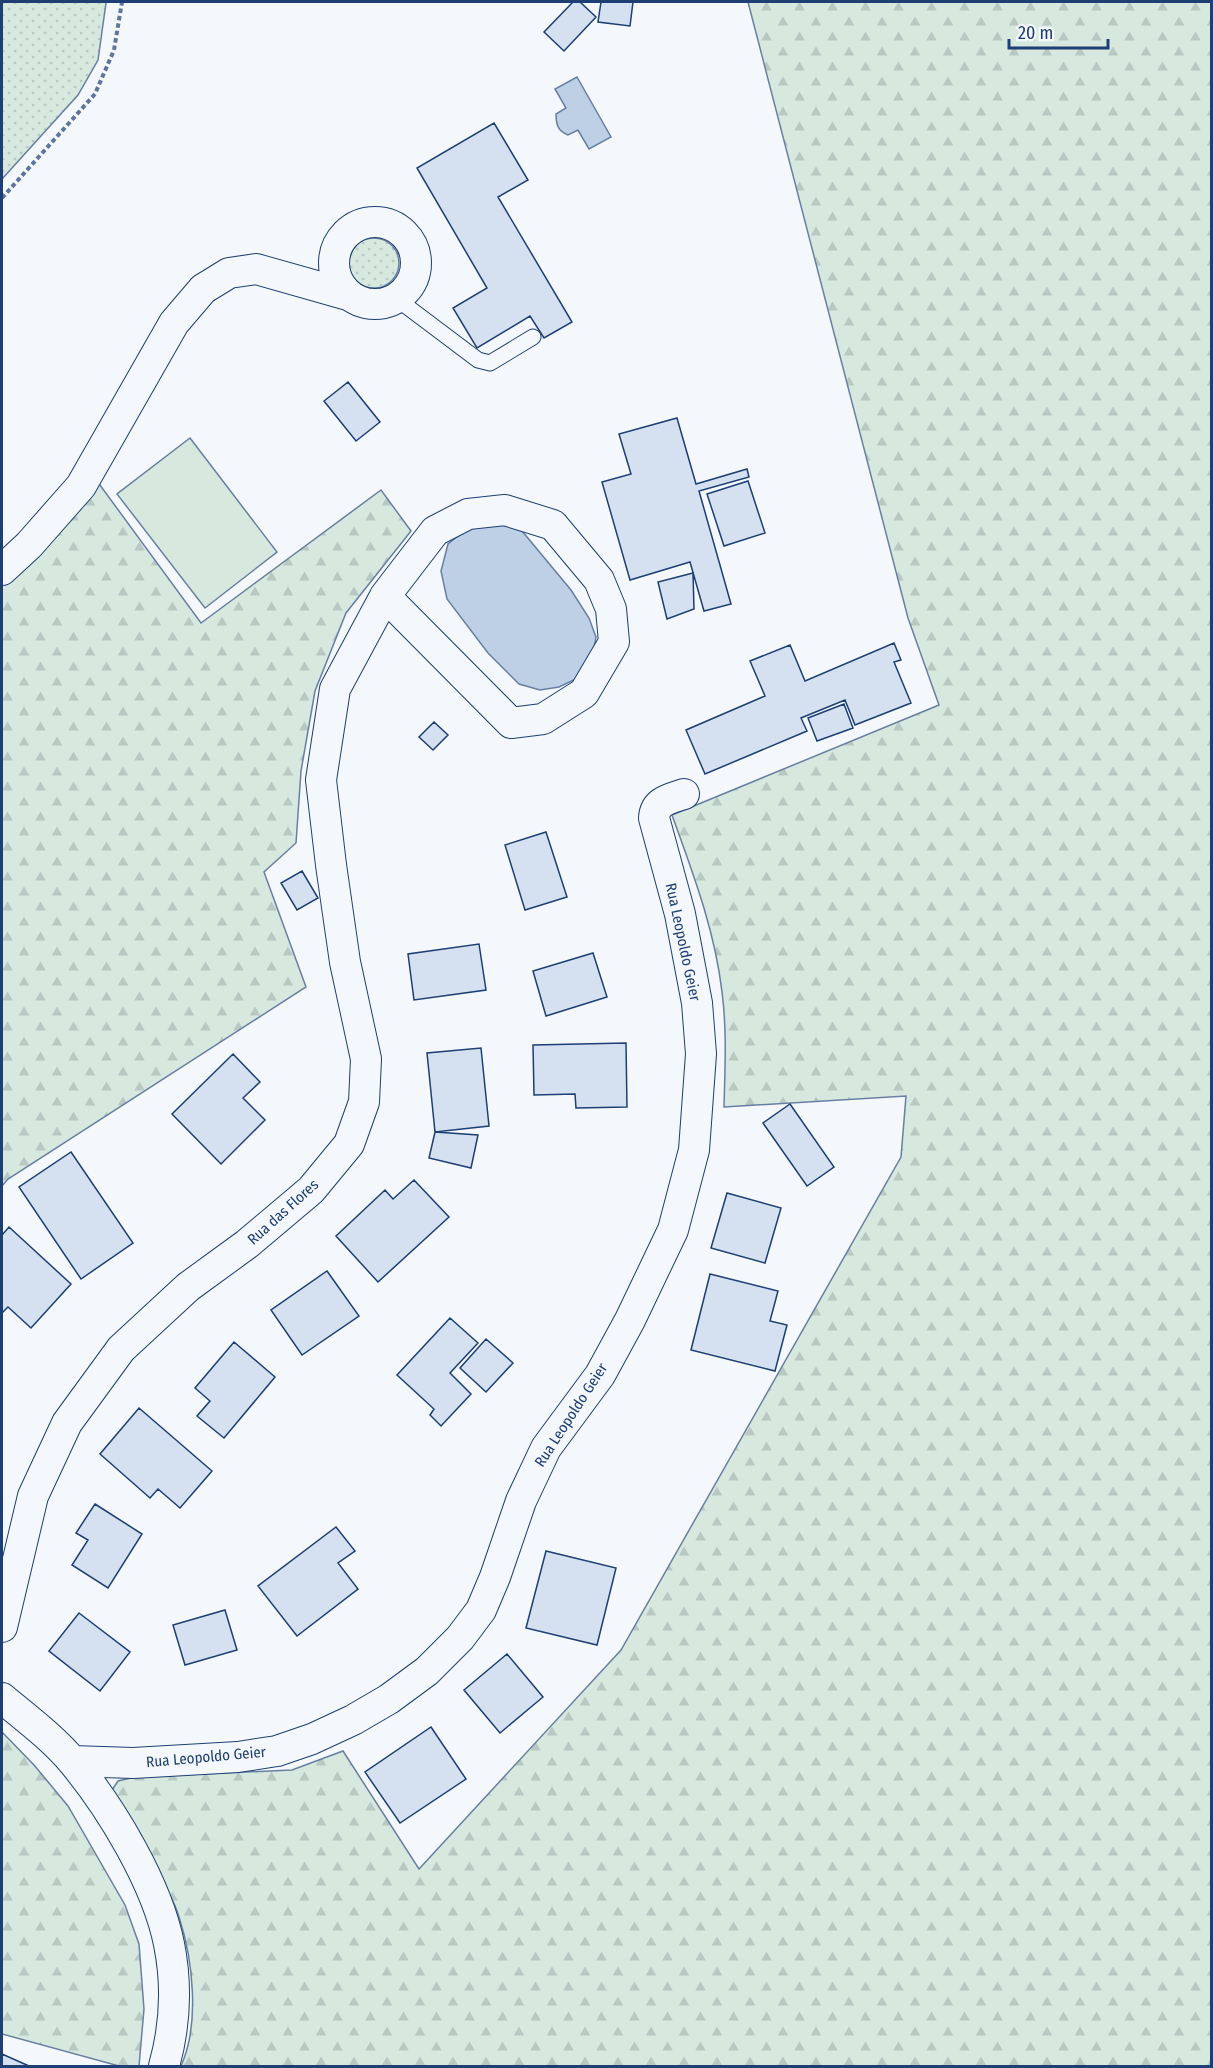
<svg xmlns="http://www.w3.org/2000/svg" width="1213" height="2068" viewBox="0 0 1213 2068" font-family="'Fira Sans Condensed',sans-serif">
<defs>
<pattern id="grass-dots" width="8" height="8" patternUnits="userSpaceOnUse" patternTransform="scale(1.5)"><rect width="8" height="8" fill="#d7e8df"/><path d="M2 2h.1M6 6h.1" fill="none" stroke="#b8c8c3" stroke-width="1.8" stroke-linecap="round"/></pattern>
<pattern id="forest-firs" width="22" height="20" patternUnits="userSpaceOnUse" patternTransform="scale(1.5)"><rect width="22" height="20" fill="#d7e8df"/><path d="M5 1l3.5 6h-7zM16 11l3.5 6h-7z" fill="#b8c8c3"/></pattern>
</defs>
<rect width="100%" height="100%" fill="#f4f7fb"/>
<path fill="url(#grass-dots)" stroke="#687fa3" stroke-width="1.5" d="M2,2H105L106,3L98,60L78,95L2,179Z
M349 263a25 25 0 1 1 50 0a25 25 0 1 1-50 0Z"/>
<path fill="url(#forest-firs)" stroke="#687fa3" stroke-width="1.5" d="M748,2H1211V2066H181C200,2024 193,1960 179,1917C176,1905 169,1894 163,1883C148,1852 130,1821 112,1790L118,1781L135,1777L292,1770L343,1751L419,1869L621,1650L901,1157L906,1096L724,1107C725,1069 727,1030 722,992C715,931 693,873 672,815L939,705L908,618Z
M97,481L201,623L381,490L411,531L346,613L315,691L301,771L296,843L264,872L306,987L8,1179L2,1186V585L49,539Z
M2,1732L34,1765L68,1806L125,1905L139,1944L144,2009L139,2066H119L2,2034Z"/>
<path fill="#d7e8df" stroke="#687fa3" stroke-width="1.5" d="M190,438L277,552L205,608L117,494Z"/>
<path fill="#bed0e5" stroke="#687fa3" stroke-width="1.5" d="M577,77L611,137L589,149L578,130L568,135C558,131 556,125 556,114L566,108L555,89Z
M493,522L522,531L571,590L589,618L596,637L592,660L578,678L559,687L540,690L519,684L488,653L447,599L441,571L448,544L472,525Z"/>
<path fill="#d5e0f0" stroke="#1d3f73" stroke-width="1.5" d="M573,2H580L596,17L564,51L544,32Z
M601,2H633L630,26L598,22Z
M494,123L528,180L498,197L572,322L544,338L530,316L477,348L453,308L487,288L417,168Z
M348,382L380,422L356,441L324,401Z
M677,418L696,484L747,469L749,477L699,491L731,604L704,611L690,562L630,580L602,482L631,474L619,434Z
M748,481L765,533L724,546L707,494Z
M693,573L694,609L667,619L658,582Z
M894,643L901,660L894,662L911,703L855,725L845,700L801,718L807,731L705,774L686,730L765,696L750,661L790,645L805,681Z
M844,704L853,728L817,741L808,718Z
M434,722L448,735L433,750L419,737Z
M546,832L567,897L525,910L505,845Z
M302,871L318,898L297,910L281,883Z
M479,944L486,990L414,1000L408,954Z
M593,953L607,997L546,1016L533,971Z
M626,1043L627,1107L576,1108L575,1094L534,1095L533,1045Z
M481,1048L489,1126L435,1132L427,1053Z
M233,1054L260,1082L243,1098L265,1120L221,1164L172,1114Z
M790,1104L834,1167L807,1186L763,1123Z
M435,1132L478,1135L471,1168L429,1158Z
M71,1152L133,1243L81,1279L19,1187Z
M414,1180L449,1217L378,1282L336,1236L385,1190L393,1199Z
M727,1193L781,1208L765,1263L711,1248Z
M9,1227L71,1284L31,1328L8,1307L2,1313V1235Z
M327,1271L359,1316L302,1355L271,1310Z
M710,1274L778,1291L770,1321L787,1325L775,1371L691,1350Z
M450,1318L478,1343L450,1373L471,1394L441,1426L430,1415L434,1409L397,1375Z
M486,1339L513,1363L486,1392L460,1368Z
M234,1342L275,1377L224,1438L197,1416L210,1401L195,1388Z
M139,1408L212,1471L180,1508L158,1489L150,1498L100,1454Z
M95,1504L142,1534L108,1588L72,1565L88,1540L76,1533Z
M336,1527L355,1551L338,1563L358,1589L297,1636L258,1586Z
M546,1551L616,1568L597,1645L526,1628Z
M225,1610L237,1650L185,1665L173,1625Z
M79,1613L130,1652L100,1691L49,1651Z
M507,1654L543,1697L500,1733L464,1690Z
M431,1727L466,1779L400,1823L365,1772Z
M2,2054L29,2066H2Z"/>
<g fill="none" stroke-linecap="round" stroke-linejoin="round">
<defs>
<path id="lane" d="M397,299L478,360L490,363L533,337"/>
<path id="street" d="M334 263a41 41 0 1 1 82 0a41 41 0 1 1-82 0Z
M2,570L29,545L81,486L174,323L203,289L229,273L256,269L348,295
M2,1627L33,1496L67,1423L121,1349L188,1287L247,1244L311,1190L349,1144L364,1102L366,1059L345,962L331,865L321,780L335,689L385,596L435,531L468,514L505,510L553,525L599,580L611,609L614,642L584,693L543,719L511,723L385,596
M2,1698C26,1718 53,1738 73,1762C112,1809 157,1884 169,1944C177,1984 175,2027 164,2066
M72,1761L133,1763L238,1757L277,1751L312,1739L353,1720L389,1699L427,1671L460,1638L481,1610L495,1577L521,1501L546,1448L600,1375L630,1320L673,1230L694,1150L701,1054L697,1003L680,914L654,818C655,801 669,799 684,794"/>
</defs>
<use href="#lane" stroke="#1d3f73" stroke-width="17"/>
<use href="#street" stroke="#1d3f73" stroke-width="32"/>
<path stroke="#5e769c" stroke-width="4" stroke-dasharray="4.5 3" stroke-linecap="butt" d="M2,198L95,94L114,50L122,2"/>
<use href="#lane" stroke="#f4f7fb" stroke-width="15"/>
<use href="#street" stroke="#f4f7fb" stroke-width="30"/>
</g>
<g text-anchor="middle" stroke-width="4.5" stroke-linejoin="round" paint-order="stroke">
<g font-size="15" fill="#1d3f73" stroke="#f4f7fb">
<text transform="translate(683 942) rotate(78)" y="5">Rua Leopoldo Geier</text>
<text transform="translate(283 1212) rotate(-42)" y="5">Rua das Flores</text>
<text transform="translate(571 1415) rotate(-57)" y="5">Rua Leopoldo Geier</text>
<text transform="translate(206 1757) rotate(-5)" y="5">Rua Leopoldo Geier</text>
</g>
</g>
<rect width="1213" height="2068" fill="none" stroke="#1d3f73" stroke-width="6"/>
<path d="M1009 39v9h99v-9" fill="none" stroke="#1d3f73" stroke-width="3"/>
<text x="1018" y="39" font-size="18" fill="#1d3f73" stroke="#f4f7fb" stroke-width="4.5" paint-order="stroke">20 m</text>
</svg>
